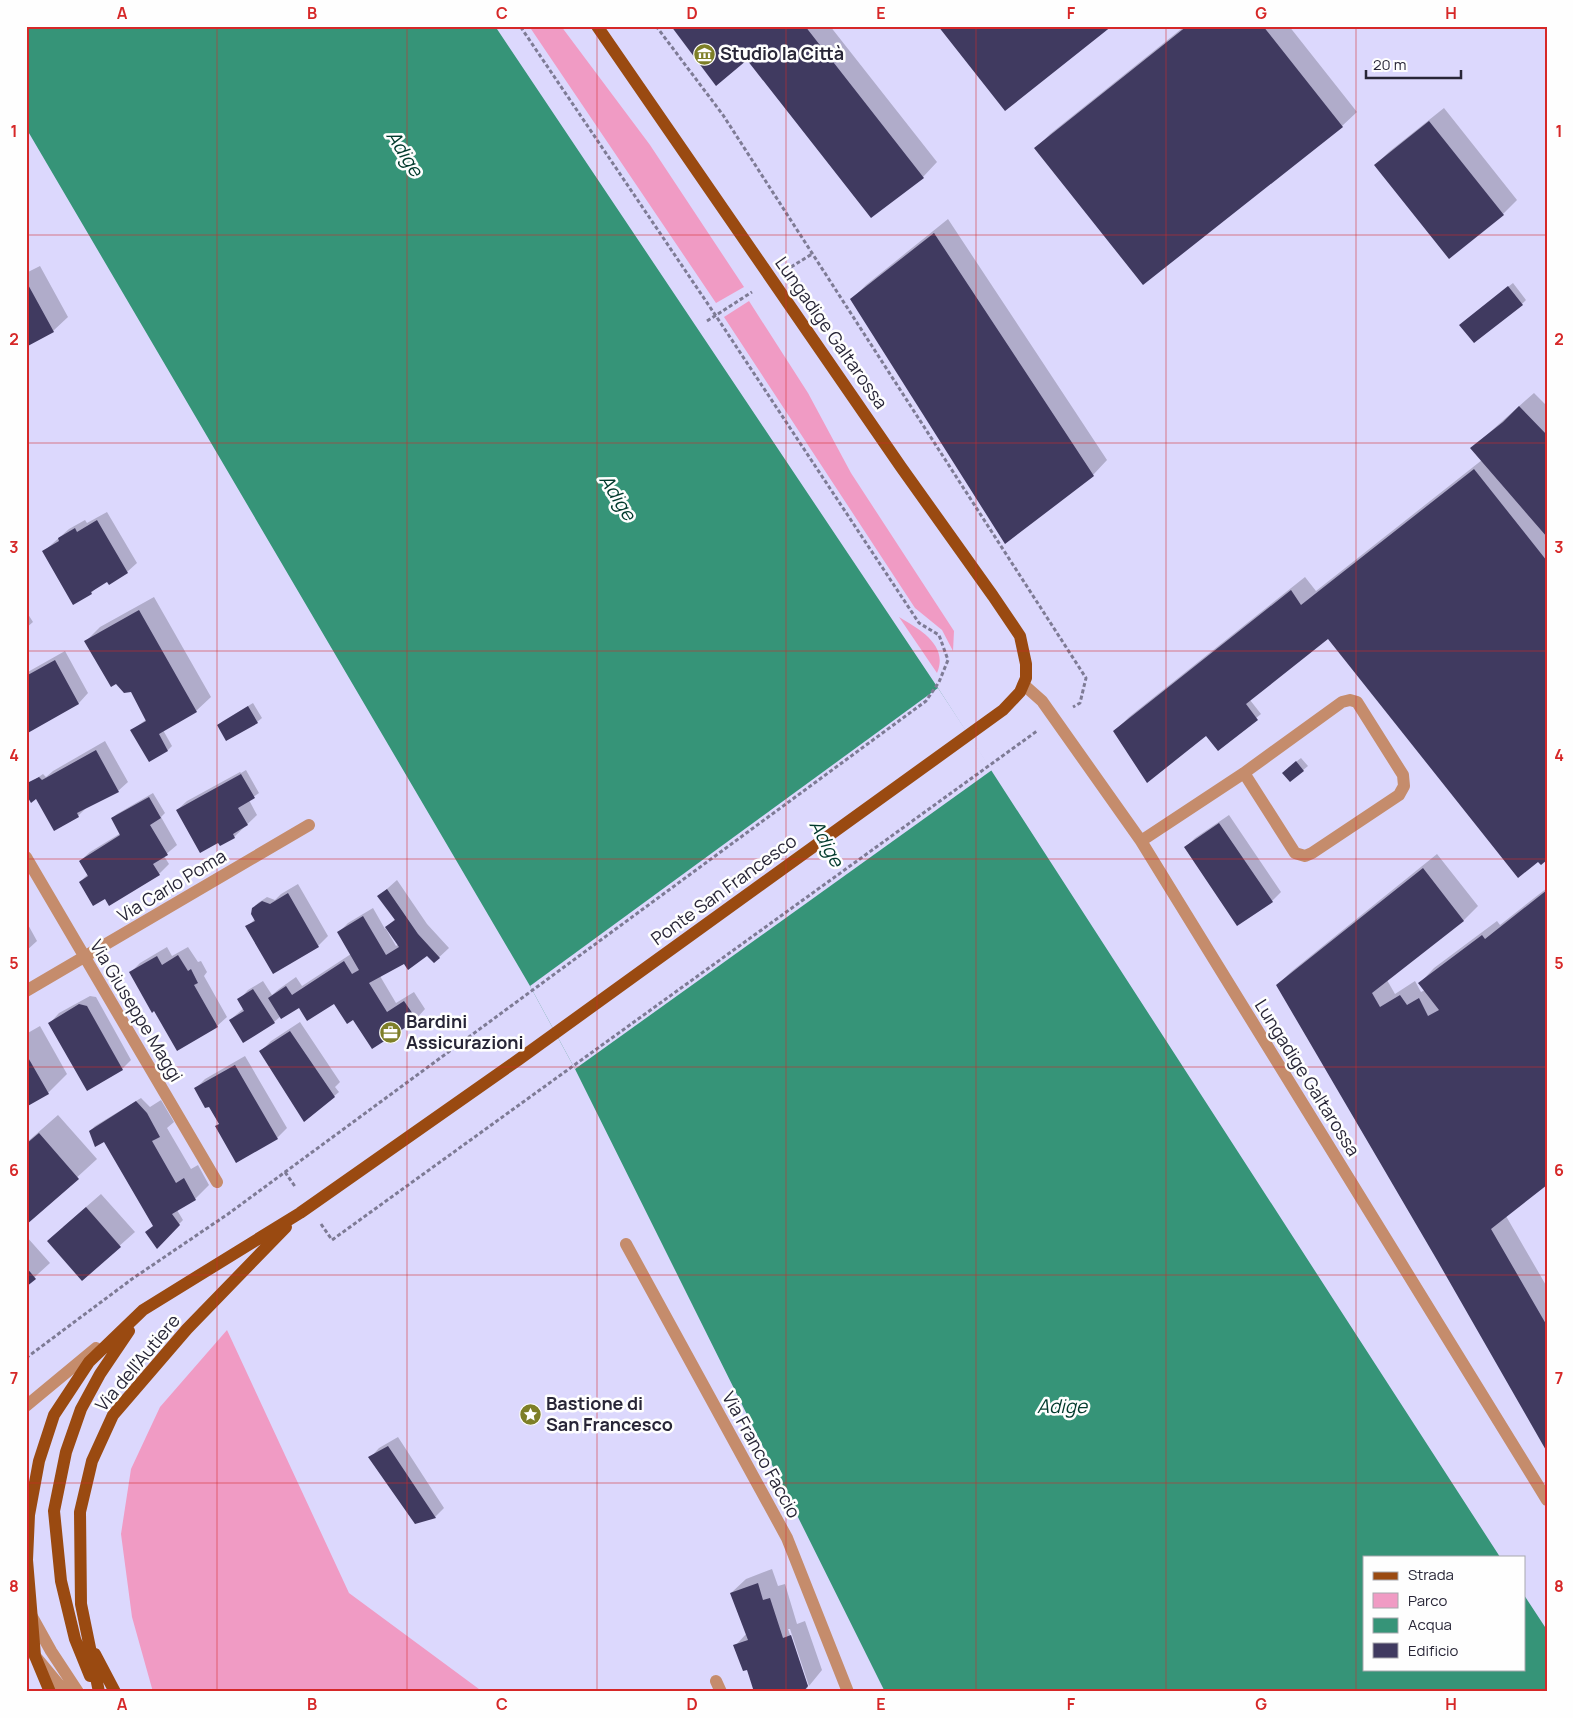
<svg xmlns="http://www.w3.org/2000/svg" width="1573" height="1718" viewBox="0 0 1573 1718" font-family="Manrope,sans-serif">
<rect width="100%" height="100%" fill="#dcd8fd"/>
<path fill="#f09bc4" d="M529,26H561L650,145L744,287L716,303Z
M749,301L808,393L851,473L954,631L953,651L942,630L915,608L724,317Z
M899,617C919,629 949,645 937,673Z
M227,1330L349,1593L483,1692H153L132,1617L121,1534L131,1469L160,1407Z"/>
<path fill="#369478" d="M26,26H495L938,688L1500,1557H1364V1669H1524V1595L1547,1630V1692H885L575,1069L530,986L26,128Z"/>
<path fill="#dcd8fd" d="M938,688L992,770L575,1069L530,986Z"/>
<path fill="#0003" fill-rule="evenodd" d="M673,26H830L937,162L923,177L747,58Z
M1185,26H1289L1357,112L1342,126L1036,148L1050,134Z
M1444,108L1517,200L1503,214L1375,165L1390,151Z
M948,219L1107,460L1093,475L852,299L866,285Z
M40,266L68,317L53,331L26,346V273Z
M1513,283L1526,300L1522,304L1465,321Z
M1534,393L1547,406V859L1328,638L1250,700L1261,714L1218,749L1206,734L1115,731L1129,717L1305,577L1316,591L1482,460L1472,448Z
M107,512L137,563L127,572L108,580L98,586L91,593L43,552L69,529L85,520L87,523Z
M154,597L211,697L196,711L163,730L172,746L168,750L149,760L132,730L147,719L131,690L86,641L100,627Z
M26,611L33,622L26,628Z
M65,651L88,693L79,703L26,732V673Z
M253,703L262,718L257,722L218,725L223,721Z
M105,741L128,782L118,791L87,807L78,816L30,783L43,774L46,777L53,771Z
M1301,758L1308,766L1290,781L1288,768Z
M246,770L259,793L249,800L257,815L234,837L177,810L187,801L240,772L241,773Z
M153,793L165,813L161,817L177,845L164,856L169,864L159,874L109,904L105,898L80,882L88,874L80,861L90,852L121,833L112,818L117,814Z
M1229,815L1281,892L1272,901L1186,847L1195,838Z
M1437,854L1478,906L1464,920L1387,980L1395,994L1415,981L1421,992L1425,990L1420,983L1434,968L1497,921L1500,925L1547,888V1184L1506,1216L1547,1287V1450L1438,1260L1277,985L1292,971Z
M397,880L427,924L449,948L434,962L427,954L404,962L380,976L396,1003L414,992L425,1009L416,1019L354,1018L335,1003L300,1006L281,1016L274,1022L230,1020L244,1008L239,1000L248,990L263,981L272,995L279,989L296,977L302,986L351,954L339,932L348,923L373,908L385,929L395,919L379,896ZM387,928L399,944L396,946L386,929Z
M298,884L328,936L318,946L273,972L247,927L255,919L254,908L258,903L267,897L275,900L281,894Z
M26,921L37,941L26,951Z
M167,947L172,956L188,947L198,962L201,961L207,972L204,976L227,1017L217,1026L130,973L140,963Z
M90,996L96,997L131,1060L122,1069L50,1023L59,1013Z
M300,1022L340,1082L335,1087L339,1092L305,1121L261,1051L271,1041Z
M40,1026L67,1074L48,1093L26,1106V1034Z
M245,1056L287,1128L277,1138L237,1162L220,1124L209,1105L195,1089L205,1079Z
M141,1098L150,1107L161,1100L174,1122L167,1128L191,1169L198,1165L209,1185L195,1199L177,1210L183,1220L157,1247L154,1225L105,1142L90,1131L95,1126Z
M58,1115L97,1159L26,1224V1143Z
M101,1194L135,1232L82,1279L63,1227Z
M26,1236L50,1263L26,1285Z
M398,1437L444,1508L435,1517L370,1458L379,1448Z
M772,1569L778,1586L785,1584L797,1624L805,1621L822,1670L809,1686L790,1629H788L808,1687L803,1692L748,1668L735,1646L747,1633L731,1593L746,1579Z"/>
<path fill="#403a60" d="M671,26H805L924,178L871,218L747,60L716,86Z
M938,26H1112L1005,111Z
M1187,26H1263L1343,127L1143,285L1034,148Z
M1429,121L1504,215L1449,259L1374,165Z
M934,233L1094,476L1005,544L850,299Z
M26,281L54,332L26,347Z
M1508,286L1523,305L1474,343L1459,325Z
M1519,406L1547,435V537L1470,448L1503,422Z
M1474,469L1547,561V860L1541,865L1538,862L1518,878L1328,639L1246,704L1258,720L1218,751L1206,736L1147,783L1113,731L1291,590L1301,605Z
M97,520L128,573L109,585L107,582L91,592L92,594L73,605L42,551L59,541L58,538L75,528L77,532Z
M139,610L197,712L159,734L168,751L149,762L130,730L146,721L131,692L124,693L116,684L111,687L84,641Z
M55,660L79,704L26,734V676Z
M248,706L258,723L226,741L217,725Z
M96,750L119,792L77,813L79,817L54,831L36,799L31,803L26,794L29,782L39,777L42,780Z
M1296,761L1304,771L1290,782L1282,773Z
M241,774L255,798L238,808L248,825L233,834L235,838L220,846L218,843L200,853L176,810Z
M149,797L161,818L150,825L168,855L153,864L160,875L109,906L105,899L93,906L79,882L88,876L79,861L120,835L111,818Z
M1219,823L1273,902L1237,926L1184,847Z
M1423,868L1464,921L1372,993L1380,1007L1400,995L1407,1005L1419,998L1428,1016L1439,1010L1418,983L1482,935L1485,939L1547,890V1185L1491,1229L1546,1324L1547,1323V1452L1437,1260L1276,985Z
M387,889L418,934L440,958L434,963L427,956L408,970L404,964L369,983L387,1012L404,1001L417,1020L372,1049L353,1020L347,1024L334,1004L307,1021L299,1008L281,1019L268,998L286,986L292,995L344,961L352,974L359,970L337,932L363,916L386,955L399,947L385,927L395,920L377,896Z
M288,893L319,947L273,974L245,926L255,921L251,914L252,908L262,901L270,904Z
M178,955L188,971L191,969L198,983L194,985L218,1027L177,1051L154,1011L152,1013L129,972L157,956L162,965Z
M253,989L275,1023L243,1043L229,1020L244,1011L237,999Z
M79,1004L87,1006L123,1070L87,1091L48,1023Z
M290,1031L335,1097L304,1122L259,1051Z
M26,1054L49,1094L26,1107Z
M235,1065L278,1139L236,1163L215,1126L219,1124L209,1107L205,1108L194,1088Z
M136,1101L147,1113L160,1137L152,1141L176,1183L184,1178L196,1200L172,1214L180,1225L157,1249L145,1232L153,1226L104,1142L95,1147L89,1131Z
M39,1133L79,1179L26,1225V1144Z
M86,1207L121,1247L82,1281L47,1241Z
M26,1267L36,1279L26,1287Z
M388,1446L436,1518L415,1524L368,1457Z
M758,1583L763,1600L770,1598L783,1638L791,1635L808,1686L803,1692H754L747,1670L743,1671L733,1645L748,1640L730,1593Z"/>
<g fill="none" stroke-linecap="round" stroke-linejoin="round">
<path stroke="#7e7b95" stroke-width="3" stroke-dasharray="4 2.5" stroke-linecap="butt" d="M656,26L723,115L1086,678L1080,703L1073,707
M791,267L812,254
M707,321L752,292
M285,1172L296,1188
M321,1224L332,1240L1037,731
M26,1358L132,1279L228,1214L926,701L939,682L948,660L939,635L919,623L716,316L520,26"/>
<path stroke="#c58c6c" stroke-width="12" d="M1024,685L1042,701L1141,841L1547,1500
M1141,841L1244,773L1342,702L1350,700L1357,702L1403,775L1404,786L1399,795L1312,853L1305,856L1295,853L1244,773
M26,857L217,1182
M26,991L309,825
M626,1244L787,1538L848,1692
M26,1406L96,1348
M31,1615L51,1651L78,1692
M26,1645L65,1692
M716,1681L721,1692"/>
<path stroke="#9a4a11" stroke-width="12" d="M95,1654L115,1692
M90,1676L75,1639L61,1581L54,1511L66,1452L81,1409L100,1374L129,1331
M50,1692L35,1656L27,1560L29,1515L39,1461L54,1415L89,1362L143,1310L300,1213L518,1060L1003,710L1020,692L1026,678V664L1020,636L993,596L901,467L597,26
M99,1692L81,1604L80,1512L92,1461L113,1415L187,1329L286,1227"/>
</g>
<path fill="none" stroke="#d62828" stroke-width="1" stroke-opacity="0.55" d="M217,26V1692M407,26V1692M597,26V1692M786,26V1692M976,26V1692M1166,26V1692M1356,26V1692M26,235H1547M26,443H1547M26,651H1547M26,859H1547M26,1067H1547M26,1275H1547M26,1483H1547"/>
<defs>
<symbol id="museum-disc" viewBox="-11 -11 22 22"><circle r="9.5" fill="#7e7f28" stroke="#fefefe"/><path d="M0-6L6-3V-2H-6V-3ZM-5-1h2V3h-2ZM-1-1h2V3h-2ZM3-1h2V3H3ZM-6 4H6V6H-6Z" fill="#fff"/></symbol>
<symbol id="office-disc" viewBox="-11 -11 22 22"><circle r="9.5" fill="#7e7f28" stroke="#fefefe"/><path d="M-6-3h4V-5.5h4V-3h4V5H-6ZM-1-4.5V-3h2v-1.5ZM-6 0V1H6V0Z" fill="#fff"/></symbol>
<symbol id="sight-disc" viewBox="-11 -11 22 22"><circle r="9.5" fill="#7e7f28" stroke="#fefefe"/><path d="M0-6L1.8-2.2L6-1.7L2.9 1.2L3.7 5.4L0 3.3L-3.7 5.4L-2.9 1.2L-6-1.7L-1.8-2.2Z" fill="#fff"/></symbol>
</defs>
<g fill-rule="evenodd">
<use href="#museum-disc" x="692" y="42" width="25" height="25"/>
<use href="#office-disc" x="378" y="1020" width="25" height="25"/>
<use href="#sight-disc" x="518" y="1402" width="25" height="25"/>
</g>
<g text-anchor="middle" stroke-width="5" stroke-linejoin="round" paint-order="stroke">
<g font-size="18" font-weight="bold" fill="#282637" stroke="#fefefe" text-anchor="start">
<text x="720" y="60">Studio la Città</text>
<text x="406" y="1028">Bardini<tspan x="406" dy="21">Assicurazioni</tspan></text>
<text x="546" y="1410">Bastione di<tspan x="546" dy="21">San Francesco</tspan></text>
</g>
<g font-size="18" fill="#282637" stroke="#fefefe">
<text transform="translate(831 333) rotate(55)" y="6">Lungadige Galtarossa</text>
<text transform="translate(172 886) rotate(-31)" y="6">Via Carlo Poma</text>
<text transform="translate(724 890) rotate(-36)" y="6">Ponte San Francesco</text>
<text transform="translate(136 1011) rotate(59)" y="6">Via Giuseppe Maggi</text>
<text transform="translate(1307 1078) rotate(58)" y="6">Lungadige Galtarossa</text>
<text transform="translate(138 1363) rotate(-50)" y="6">Via dell'Autiere</text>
<text transform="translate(761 1455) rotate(61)" y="6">Via Franco Faccio</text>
</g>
<g font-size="19" font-style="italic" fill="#013a2c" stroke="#fefefe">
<text transform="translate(405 153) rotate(58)" y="7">Adige</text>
<text transform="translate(618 497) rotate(58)" y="7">Adige</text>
<text transform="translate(827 843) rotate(62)" y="7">Adige</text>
<text x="1062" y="1413">Adige</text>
</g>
</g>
<rect width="1573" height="1718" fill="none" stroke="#fefefe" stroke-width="55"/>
<rect x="1363" y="1556" width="162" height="115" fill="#fefefe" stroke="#a8a8ae"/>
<rect x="1373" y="1572" width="25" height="8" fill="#9a4a11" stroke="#a8a8ae"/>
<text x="1408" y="1580" font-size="15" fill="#282637">Strada</text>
<rect x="1373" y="1593" width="25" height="15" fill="#f09bc4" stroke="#a8a8ae"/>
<text x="1408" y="1606" font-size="15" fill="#282637">Parco</text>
<rect x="1373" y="1618" width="25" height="15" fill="#369478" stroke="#a8a8ae"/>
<text x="1408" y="1630" font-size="15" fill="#282637">Acqua</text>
<rect x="1373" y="1643" width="25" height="15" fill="#403a60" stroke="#a8a8ae"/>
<text x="1408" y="1656" font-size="15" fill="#282637">Edificio</text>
<path d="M1366 70v8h95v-8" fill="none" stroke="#282637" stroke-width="2.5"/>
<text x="1373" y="70" font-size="15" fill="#282637" stroke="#fefefe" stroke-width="4" paint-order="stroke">20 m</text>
<rect x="28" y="28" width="1518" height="1662" fill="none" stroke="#d62828" stroke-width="2"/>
<g font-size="16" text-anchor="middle" font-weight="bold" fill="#d62828">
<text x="122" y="19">A</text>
<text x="312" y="19">B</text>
<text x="502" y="19">C</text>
<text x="692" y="19">D</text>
<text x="881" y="19">E</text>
<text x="1071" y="19">F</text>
<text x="1261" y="19">G</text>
<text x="1451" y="19">H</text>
<text x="14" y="137">1</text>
<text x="1559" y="137">1</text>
<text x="14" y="345">2</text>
<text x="1559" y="345">2</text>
<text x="14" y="553">3</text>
<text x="1559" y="553">3</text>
<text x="14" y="761">4</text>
<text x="1559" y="761">4</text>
<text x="14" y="969">5</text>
<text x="1559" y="969">5</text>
<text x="14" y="1176">6</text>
<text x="1559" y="1176">6</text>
<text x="14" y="1384">7</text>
<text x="1559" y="1384">7</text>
<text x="14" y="1592">8</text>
<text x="1559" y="1592">8</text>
<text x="122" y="1710">A</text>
<text x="312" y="1710">B</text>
<text x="502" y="1710">C</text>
<text x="692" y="1710">D</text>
<text x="881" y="1710">E</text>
<text x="1071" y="1710">F</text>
<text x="1261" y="1710">G</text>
<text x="1451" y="1710">H</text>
</g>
</svg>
